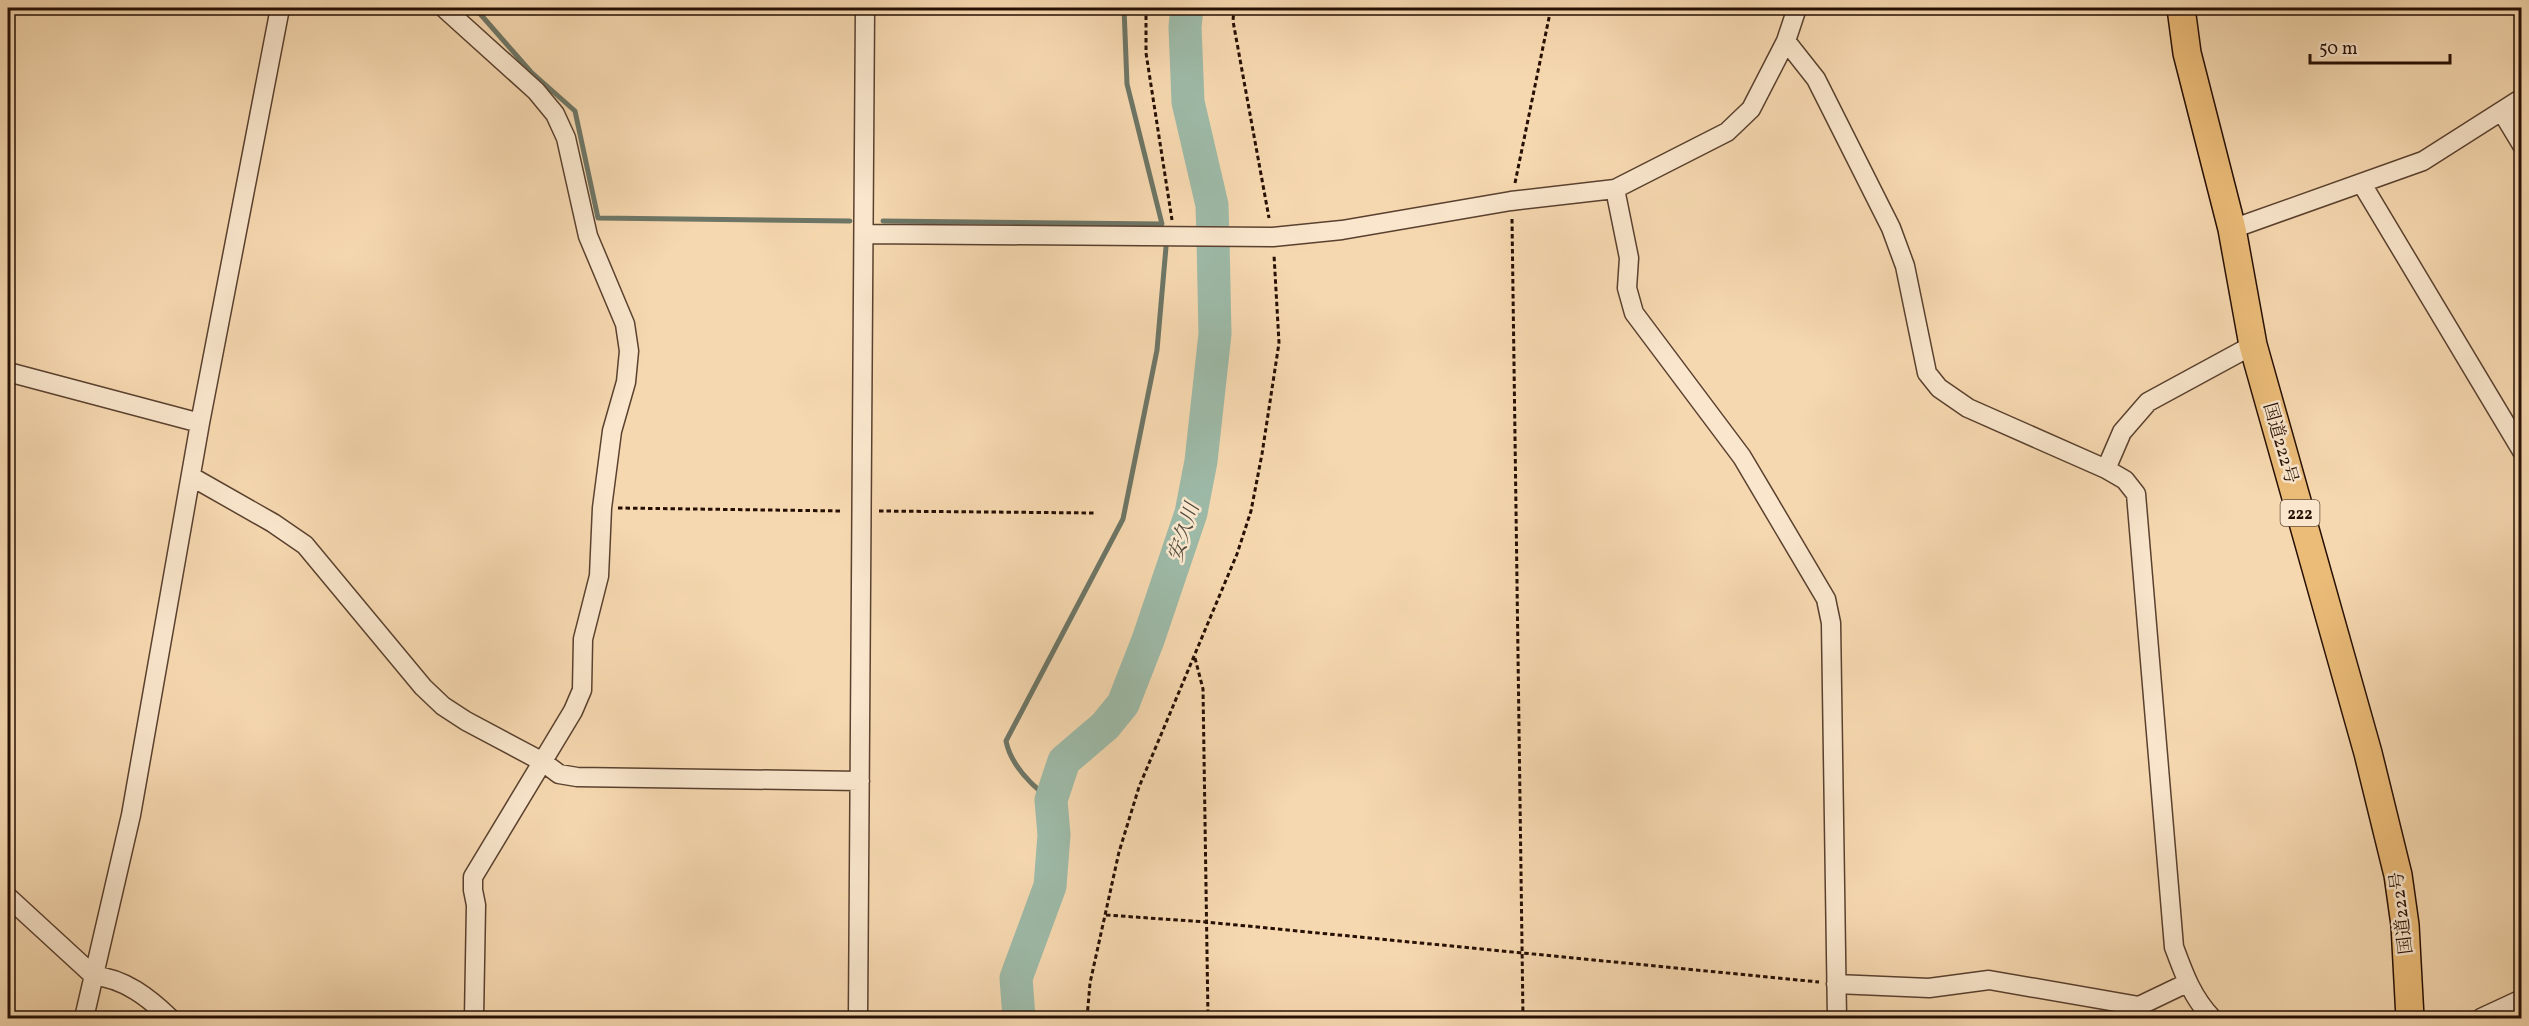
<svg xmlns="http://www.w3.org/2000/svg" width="2529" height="1026" font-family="Vollkorn,'Noto Serif JP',serif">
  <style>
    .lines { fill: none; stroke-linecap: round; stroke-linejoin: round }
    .stream { stroke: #6d7666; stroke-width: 5 }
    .river { stroke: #9dbaa8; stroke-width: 33 }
    .minor-casing { stroke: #5a412f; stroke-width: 21 }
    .highway-casing { stroke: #260f04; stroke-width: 30 }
    .path { stroke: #260f04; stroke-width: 3; stroke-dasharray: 4.5 3; stroke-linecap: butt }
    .minor { stroke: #f9e6cc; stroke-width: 18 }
    .highway { stroke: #ebbc78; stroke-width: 27 }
    .labels { text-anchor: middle; stroke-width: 5; stroke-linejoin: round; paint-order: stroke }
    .shield { fill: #f9e6cc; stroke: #655040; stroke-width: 1.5 }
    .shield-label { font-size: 16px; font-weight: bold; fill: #260f04 }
    .street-label { font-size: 18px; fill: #260f04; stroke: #f9e6cc }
    .water-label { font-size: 20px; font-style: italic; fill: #504b3d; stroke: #f9e6cc }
  </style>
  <rect width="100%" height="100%" fill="#f6d8b0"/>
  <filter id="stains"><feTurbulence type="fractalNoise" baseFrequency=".00333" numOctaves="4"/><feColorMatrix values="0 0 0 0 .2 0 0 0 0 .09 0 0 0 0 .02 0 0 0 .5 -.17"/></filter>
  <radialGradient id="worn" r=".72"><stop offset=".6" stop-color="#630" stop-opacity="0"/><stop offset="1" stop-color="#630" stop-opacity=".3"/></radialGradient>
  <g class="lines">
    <path class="stream" d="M475,8L531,72L575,111L598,218L850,221
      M883,221L1162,224L1127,84L1124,8
      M1051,800C1031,785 1011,766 1006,741L1123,519L1157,350L1166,247"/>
    <path class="river" d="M1019,1018L1016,978L1050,886L1054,835L1051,800L1064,761L1105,726L1123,704L1148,640L1191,513L1201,461L1215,334L1213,240L1212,205L1188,102L1185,27L1187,8"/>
    <defs>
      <path id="minor" d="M444,8L536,91L555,114L566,138L588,236L625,324L629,351L626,382L612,431L602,508L599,576L583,639L582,690L573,711L473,877V890L476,905L474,1018
        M1786,41L1816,79L1891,228L1905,266L1927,373L1939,388L1968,408L2106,469L2125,480L2136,494L2174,947C2184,974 2192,997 2212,1018
        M2502,112L2522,145
        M2362,184L2522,451
        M1615,189L1629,258L1627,288L1634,313L1742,457L1826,599L1831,623L1837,1018
        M2232,229L2423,161L2522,98
        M865,234L1273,237L1342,230L1511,201L1615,189L1727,132L1751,109L1786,41L1797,8
        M8,372L200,423
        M2106,469L2122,432L2148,402L2253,345
        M192,477L273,523L305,545L423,687L443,706L466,721L543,762L559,774L577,777L860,781
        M8,897L94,976C124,978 149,998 170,1018
        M1836,984L1929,988L1989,980L2139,1006L2187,983
        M84,1018L131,815L200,423L280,8
        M858,1018L865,8
        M2481,1018L2522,999"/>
      <path id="highway" d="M2181,8L2187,53L2232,229L2253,345L2368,753L2398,875L2405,925L2410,1018"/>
    </defs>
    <use href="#minor" class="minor-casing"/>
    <use href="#highway" class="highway-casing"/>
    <path class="path" d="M1146,8V53L1172,220
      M1234,8L1233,21L1269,218
      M1515,183L1551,8
      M1512,219L1523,1018
      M618,508L843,511
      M879,511L1095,513
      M1195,658L1203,689L1208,1018
      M1106,915L1206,922L1819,982
      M1087,1018L1090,983L1119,852L1139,787L1237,554L1251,511L1262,454L1279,343L1274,255"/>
    <use href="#minor" class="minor"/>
    <use href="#highway" class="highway"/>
  </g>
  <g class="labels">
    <rect class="shield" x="2280.5" y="500" width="39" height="26" rx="4.5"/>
    <g class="shield-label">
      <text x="2300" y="519">222</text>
    </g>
    <g class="street-label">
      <text transform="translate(2281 443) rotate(74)" y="6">国道222号</text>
      <text transform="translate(2401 913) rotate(-97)" y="6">国道222号</text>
    </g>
    <g class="water-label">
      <text transform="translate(1183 532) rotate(-72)" y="7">安久川</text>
    </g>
  </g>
  <rect width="2529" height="1026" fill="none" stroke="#f6d8b0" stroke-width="30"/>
  <rect x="9" y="9" width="2511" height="1008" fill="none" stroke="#260f04" stroke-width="3"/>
  <rect x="15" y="15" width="2499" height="996" fill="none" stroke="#260f04" stroke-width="1.5"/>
  <path d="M2310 54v9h140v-9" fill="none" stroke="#260f04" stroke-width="3"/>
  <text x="2319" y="54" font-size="18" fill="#260f04" stroke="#f9e6cc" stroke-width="4.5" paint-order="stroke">50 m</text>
  <rect width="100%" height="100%" filter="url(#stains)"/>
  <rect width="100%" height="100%" fill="url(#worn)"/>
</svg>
